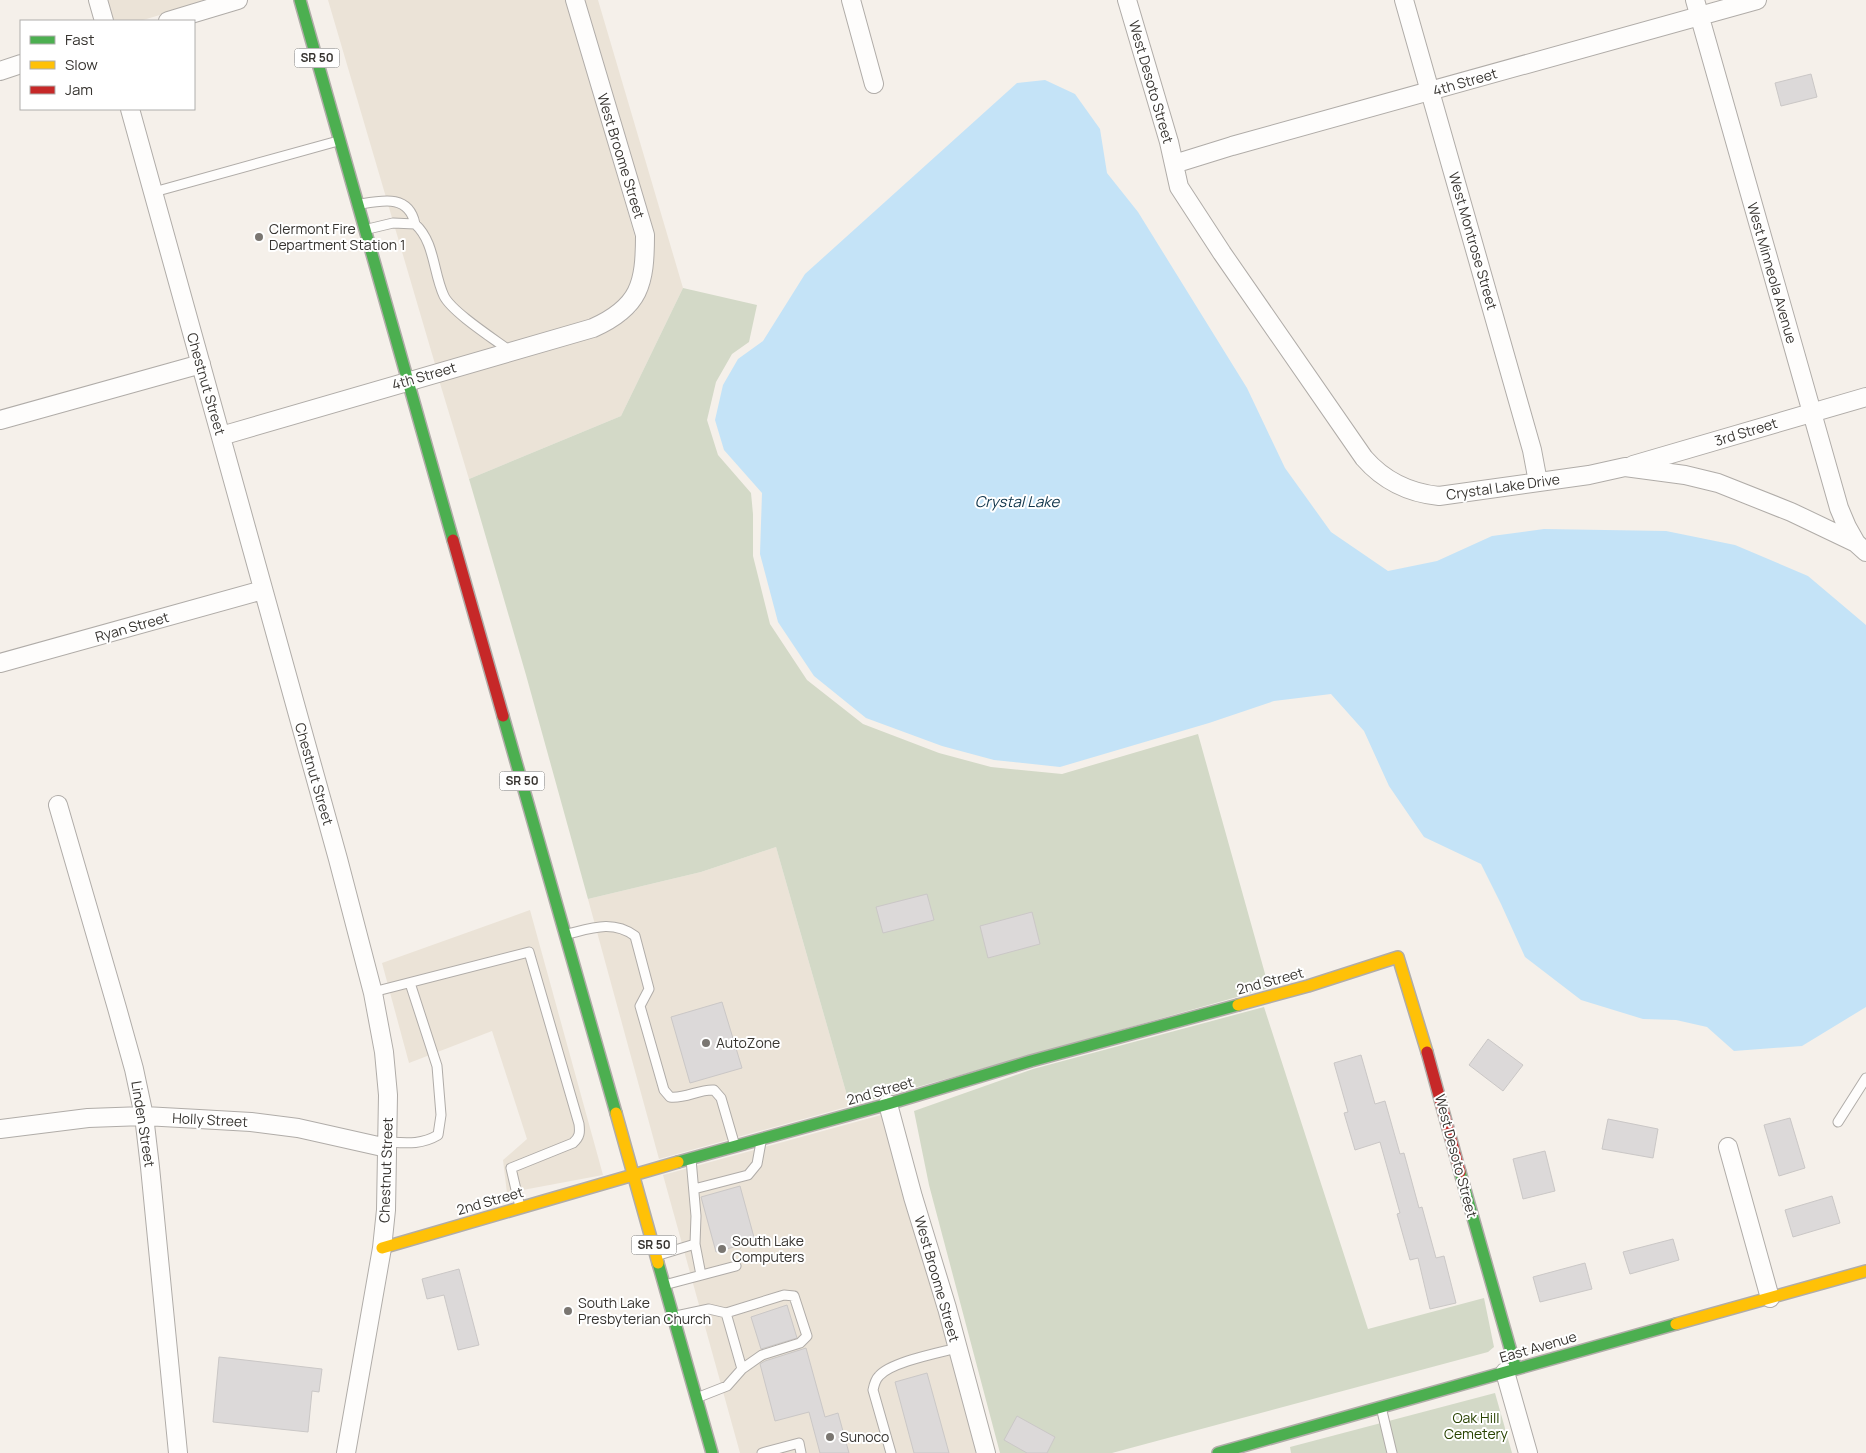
<svg xmlns="http://www.w3.org/2000/svg" width="1866" height="1453" font-family="Manrope,sans-serif">
  <style>
    .built { fill: #ebe3d7 }
    .green { fill: #d3d9c7 }
    .water { fill: #c4e3f7 }
    .building { fill: #dcd9d9; stroke: #cac7c6 }
    .lines { fill: none; stroke-linecap: round; stroke-linejoin: round }
    .lane-casing { stroke: #b0aca8; stroke-width: 11 }
    .street-casing { stroke: #b0aca8; stroke-width: 20 }
    .fast-casing { stroke: #b0aca8; stroke-width: 14 }
    .slow-casing { stroke: #b0aca8; stroke-width: 14 }
    .jam-casing { stroke: #b0aca8; stroke-width: 14 }
    .lane { stroke: #fefdfc; stroke-width: 9 }
    .street { stroke: #fefdfc; stroke-width: 18 }
    .fast { stroke: #4caf50; stroke-width: 11 }
    .slow { stroke: #ffc107; stroke-width: 11 }
    .jam { stroke: #c62828; stroke-width: 11 }
    .poi-dot { fill: #7a7671; stroke: #fff; stroke-width: 2 }
    .labels { text-anchor: middle; stroke-width: 4; stroke-linejoin: round; paint-order: stroke }
    .shield { fill: #fff; stroke: #73716e; stroke-width: 1 }
    .shield-label { font-size: 12px; font-weight: bold; fill: #373430 }
    .street-label { font-size: 14px; fill: #373430; stroke: #fff }
    .poi-label { font-size: 14px; fill: #373430; stroke: #fff; text-anchor: start }
    .park-label { font-size: 14px; fill: #284200; stroke: #fff }
    .water-label { font-size: 15px; font-style: italic; fill: #10354b; stroke: #fff }
  </style>
  <rect width="100%" height="100%" fill="#f5f0ea"/>
  <path class="built" d="M108,0H209L140,21H114Z
    M328,0H566L635,237L636,262L631,282L626,294L617,304L603,314L590,320L435,364Z
    M585,0H598L683,288L621,416L469,479L439,380L595,336L611,329L623,320L625,321L636,311V309L643,300L650,285L654,262V233Z
    M776,847L850,1106L659,1159L588,899L701,872Z
    M530,910L603,1175L507,1193L503,1160L527,1139L492,1031L409,1063L382,963Z
    M881,1115L904,1200L938,1310L976,1453H740L663,1175Z"/>
  <path class="green" d="M683,288L757,305L749,342L732,354L716,382L707,420L718,455L751,493L753,514V556L770,624L807,680L863,724L939,753L991,767L1062,774L1198,734L1269,988L850,1106L776,847L701,872L588,899L526,675L469,479L621,416Z
    M1264,1007L1368,1329L1484,1298L1494,1347L1488,1352L1112,1453H1000L929,1185L914,1111L1033,1069Z
    M1495,1393L1512,1453H1291L1290,1447Z"/>
  <path class="water" d="M1045,80L1075,94L1100,129L1107,173L1138,212L1247,388L1285,468L1331,532L1388,571L1437,561L1492,536L1544,529L1666,531L1735,545L1808,576L1866,625V1007L1802,1046L1734,1051L1707,1027L1676,1020L1643,1019L1581,1000L1525,957L1501,904L1481,864L1424,837L1389,786L1364,731L1331,694L1274,701L1209,723L1060,767L994,760L942,746L866,718L814,676L778,622L760,554L762,493L724,450L715,420L723,385L738,359L763,341L805,274L1017,83Z"/>
  <path class="building" d="M1811,74L1817,97L1781,106L1775,83Z
    M927,894L934,920L883,933L876,907Z
    M1032,912L1040,944L988,958L980,926Z
    M722,1002L742,1068L690,1083L671,1017Z
    M1488,1039L1523,1065L1503,1091L1469,1065Z
    M1361,1055L1375,1104L1385,1101L1400,1154L1404,1153L1419,1208L1422,1207L1436,1258L1444,1256L1456,1303L1430,1309L1418,1258L1410,1260L1397,1214L1400,1213L1380,1142L1355,1150L1344,1113L1348,1112L1334,1063Z
    M1790,1118L1805,1168L1779,1176L1764,1125Z
    M1608,1119L1658,1129L1653,1158L1602,1149Z
    M1545,1151L1555,1191L1523,1199L1513,1159Z
    M740,1186L755,1241L716,1252L701,1197Z
    M1832,1196L1840,1223L1793,1237L1785,1210Z
    M1673,1239L1679,1260L1630,1274L1623,1252Z
    M1585,1263L1592,1289L1540,1302L1533,1277Z
    M459,1269L479,1345L458,1350L444,1295L427,1299L422,1279Z
    M787,1305L797,1338L761,1349L751,1317Z
    M806,1348L825,1417L838,1413L849,1453H820L809,1412L775,1421L760,1364L765,1361Z
    M219,1357L322,1369L319,1392L312,1391L308,1432L213,1422Z
    M927,1373L949,1453H914L895,1382Z
    M1017,1416L1055,1437L1047,1453H1027L1004,1440Z"/>
  <g class="lines">
    <defs>
      <path id="lane" d="M154,192L338,141
        M361,204C384,200 409,195 415,224L393,223L368,229
        M415,224C435,242 433,273 444,296C452,312 494,339 510,351
        M568,934C592,928 613,920 635,936L649,989L640,1006L664,1090L670,1097C685,1099 699,1089 714,1090L721,1098L735,1146
        M373,992L529,952L579,1124C580,1132 580,1137 573,1143L511,1168L520,1207
        M1838,1122L1866,1078
        M387,1142C406,1143 421,1145 438,1135L441,1115L437,1066L410,983
        M691,1159L696,1216L695,1244L701,1275
        M694,1189L748,1175L757,1164L761,1142
        M659,1255L695,1244
        M668,1284L736,1266
        M726,1313L742,1369
        M676,1316L709,1309L726,1313L784,1295L794,1296L807,1336L800,1343L762,1355L742,1369L727,1386L699,1397
        M1381,1407L1392,1453
        M762,1453L799,1443L801,1453
        M891,1453L873,1390C874,1385 875,1380 879,1376C891,1362 938,1353 957,1348"/>
      <path id="street" d="M98,0L104,21
        M851,0L874,84
        M1127,0L1169,142L1179,187L1222,253L1364,458C1384,481 1409,493 1439,496L1589,475L1625,467L1685,475L1718,483L1791,512L1856,543L1866,552
        M1404,0L1532,450L1538,482
        M1695,0L1839,508L1847,527L1856,543
        M168,21L238,0
        M0,71L21,64
        M130,109L338,859L373,993L384,1052L388,1095L386,1210L382,1248L346,1453
        M1174,164L1232,146L1757,0
        M0,420L201,364
        M221,436L593,328C640,307 645,284 645,235L575,0
        M1633,465L1866,397
        M0,663L263,590
        M58,805L117,1008L134,1069L144,1116L150,1167L178,1453
        M888,1104L913,1197L947,1308L986,1453
        M0,1129L88,1118L144,1116L199,1119L251,1122L298,1128L387,1148
        M1728,1147L1770,1298
        M1505,1372L1528,1453"/>
      <path id="fast" d="M300,0L453,540
        M503,716L616,1113
        M678,1162L888,1104L1031,1061L1238,1005
        M1460,1172L1516,1369
        M658,1263L712,1453
        M1218,1453L1676,1324"/>
      <path id="slow" d="M1238,1005L1308,986L1398,957L1427,1052
        M616,1113L658,1263
        M382,1248L678,1162
        M1676,1324L1866,1271"/>
      <path id="jam" d="M453,540L503,716
        M1427,1052L1460,1172"/>
    </defs>
    <use href="#lane" class="lane-casing"/>
    <use href="#street" class="street-casing"/>
    <use href="#fast" class="fast-casing"/>
    <use href="#slow" class="slow-casing"/>
    <use href="#jam" class="jam-casing"/>
    <use href="#lane" class="lane"/>
    <use href="#street" class="street"/>
    <use href="#fast" class="fast"/>
    <use href="#slow" class="slow"/>
    <use href="#jam" class="jam"/>
  </g>
  <g class="poi-dot">
    <circle cx="259" cy="237" r="5"/>
    <circle cx="706" cy="1043" r="5"/>
    <circle cx="722" cy="1249" r="5"/>
    <circle cx="568" cy="1311" r="5"/>
    <circle cx="830" cy="1437" r="5"/>
  </g>
  <g class="labels">
    <g class="shield">
      <rect x="294.5" y="48.5" width="45" height="19" rx="4"/>
      <rect x="499.5" y="771.5" width="45" height="19" rx="4"/>
      <rect x="631.5" y="1235.5" width="45" height="19" rx="4"/>
    </g>
    <g class="shield-label">
      <text x="317" y="62">SR 50</text>
      <text x="522" y="785">SR 50</text>
      <text x="654" y="1249">SR 50</text>
    </g>
    <g class="street-label">
      <text transform="translate(1151 82) rotate(74)" y="5">West Desoto Street</text>
      <text transform="translate(1465 82) rotate(-16)" y="5">4th Street</text>
      <text transform="translate(621 156) rotate(73)" y="5">West Broome Street</text>
      <text transform="translate(1473 241) rotate(74)" y="5">West Montrose Street</text>
      <text transform="translate(1772 273) rotate(74)" y="5">West Minneola Avenue</text>
      <text transform="translate(424 376) rotate(-16)" y="5">4th Street</text>
      <text transform="translate(206 384) rotate(74)" y="5">Chestnut Street</text>
      <text transform="translate(1746 432) rotate(-17)" y="5">3rd Street</text>
      <text transform="translate(1503 487) rotate(-8)" y="5">Crystal Lake Drive</text>
      <text transform="translate(132 627) rotate(-16)" y="5">Ryan Street</text>
      <text transform="translate(314 774) rotate(74)" y="5">Chestnut Street</text>
      <text transform="translate(1270 981) rotate(-15)" y="5">2nd Street</text>
      <text transform="translate(880 1091) rotate(-16)" y="5">2nd Street</text>
      <text transform="translate(210 1120) rotate(3)" y="5">Holly Street</text>
      <text transform="translate(143 1124) rotate(81)" y="5">Linden Street</text>
      <text transform="translate(1456 1156) rotate(75)" y="5">West Desoto Street</text>
      <text transform="translate(386 1170) rotate(-88)" y="5">Chestnut Street</text>
      <text transform="translate(490 1201) rotate(-16)" y="5">2nd Street</text>
      <text transform="translate(937 1279) rotate(74)" y="5">West Broome Street</text>
      <text transform="translate(1538 1347) rotate(-16)" y="5">East Avenue</text>
    </g>
    <g class="poi-label">
      <text x="269" y="234">Clermont Fire<tspan x="269" dy="16">Department Station 1</tspan></text>
      <text x="716" y="1048">AutoZone</text>
      <text x="732" y="1246">South Lake<tspan x="732" dy="16">Computers</tspan></text>
      <text x="578" y="1308">South Lake<tspan x="578" dy="16">Presbyterian Church</tspan></text>
      <text x="840" y="1442">Sunoco</text>
    </g>
    <g class="park-label">
      <text x="1476" y="1423">Oak Hill<tspan x="1476" dy="16">Cemetery</tspan></text>
    </g>
    <g class="water-label">
      <text x="1017" y="507">Crystal Lake</text>
    </g>
  </g>
  <rect x="20" y="20" width="175" height="90" fill="#ffffff" stroke="#afaeac"/>
  <rect x="30" y="36" width="25" height="8" fill="#4caf50" stroke="#afaeac"/>
  <text x="65" y="45" font-size="15" fill="#373430">Fast</text>
  <rect x="30" y="61" width="25" height="8" fill="#ffc107" stroke="#afaeac"/>
  <text x="65" y="70" font-size="15" fill="#373430">Slow</text>
  <rect x="30" y="86" width="25" height="8" fill="#c62828" stroke="#afaeac"/>
  <text x="65" y="95" font-size="15" fill="#373430">Jam</text>
</svg>
